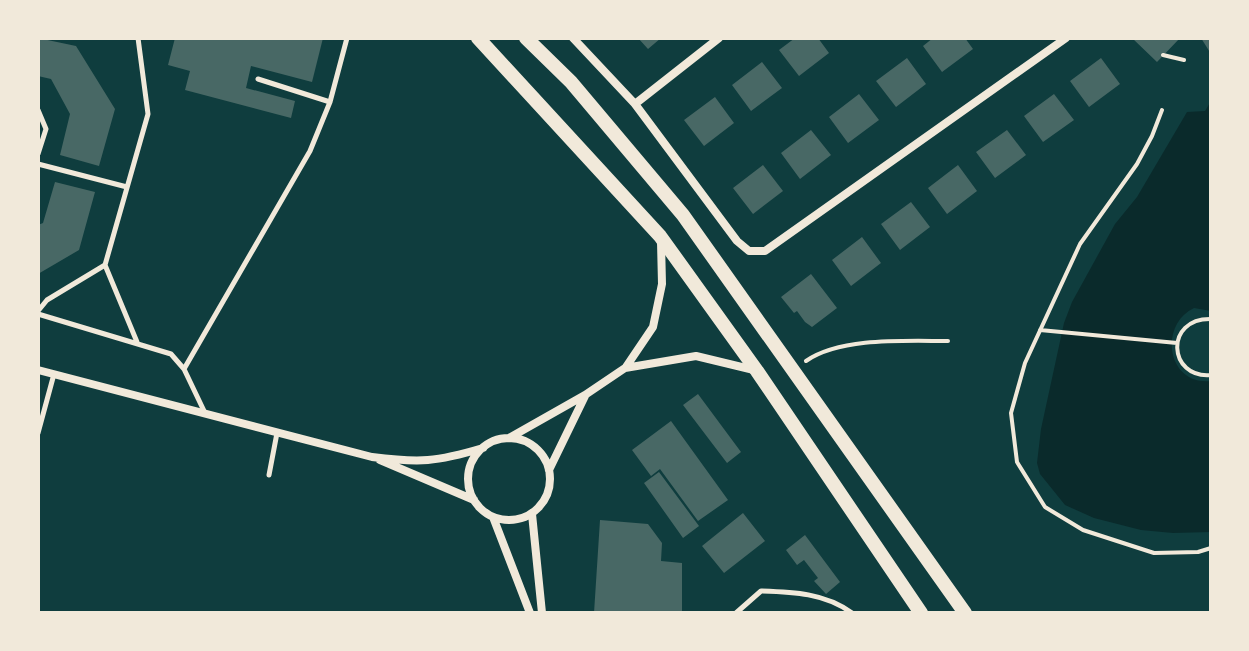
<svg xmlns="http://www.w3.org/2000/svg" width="1249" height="651" font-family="Quicksand,sans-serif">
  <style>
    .water { fill: #0a2a2b }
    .building { fill: #486865 }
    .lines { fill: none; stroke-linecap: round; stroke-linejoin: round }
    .path { stroke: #f1e9da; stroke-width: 4 }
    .service { stroke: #f1e9da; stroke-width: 5 }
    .minor { stroke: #f1e9da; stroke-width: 8 }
    .secondary { stroke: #f1e9da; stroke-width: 14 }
  </style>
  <rect width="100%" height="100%" fill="#0f3d3e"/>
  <path class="water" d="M1211,101V311L1194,308C1158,325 1167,386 1211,381V532L1173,533L1141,530L1094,518L1065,505L1040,474L1037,463L1041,429L1064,323L1072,302L1115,224L1137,197L1187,112L1205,111Z"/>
  <path class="building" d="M38,38L76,46L115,109L99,166L60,155L70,114L51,79L38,76Z
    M175,38H323L312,82L251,66L246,88L295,101L291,118L185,90L190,71L168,65Z
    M638,38H661L648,49Z
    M795,38H818L829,53L799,76L779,50Z
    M933,38H965L973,49L942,72L923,46Z
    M1132,38H1180L1157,62Z
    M1201,38H1211V54Z
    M907,58L926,84L896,107L876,81Z
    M1101,58L1120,84L1089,107L1070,81Z
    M762,62L782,88L751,111L732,85Z
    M859,94L879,120L848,143L829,117Z
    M1054,94L1074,120L1043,142L1024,116Z
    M715,97L734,123L704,146L684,120Z
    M811,130L831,155L800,179L781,153Z
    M1007,130L1026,155L995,178L976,152Z
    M763,165L783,191L753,214L733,188Z
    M958,165L977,191L947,214L928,188Z
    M55,182L95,192L79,250L38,274V225L43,223Z
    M911,202L930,227L900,250L881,224Z
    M862,237L881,263L851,286L832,260Z
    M811,274L837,308L812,327L805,322L797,311L794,313L781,297Z
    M698,394L741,452L727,463L683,405Z
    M671,421L728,500L698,521L660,469L651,476L632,450Z
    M659,472L699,526L683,538L644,483Z
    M743,513L765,541L724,573L702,546Z
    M600,520L648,524L662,543L661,561L682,563V613H594Z
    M805,535L840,582L826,594L814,581L818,578L804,560L797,565L786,550Z"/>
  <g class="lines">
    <path class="path" d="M1163,55L1184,60
      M1162,110L1152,136L1137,164L1080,244L1025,363L1011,413L1017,462L1045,507L1083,530L1154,553L1198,552L1211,548
      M1211,319C1164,318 1168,379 1211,375
      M1040,330L1177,343
      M806,361C841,337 906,341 948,341"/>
    <path class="service" d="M258,79L330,102
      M38,110L46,129L38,154
      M38,164L127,187
      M38,311L47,300L105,265
      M38,314L171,354L184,369L205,413
      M137,342L105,265L148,114L138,38
      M184,369L310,151L330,102L347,38
      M38,433L54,374
      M269,475L277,433
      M736,613L761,591C793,592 825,593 852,613"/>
    <path class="minor" d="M573,38L635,104L737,241L749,251H765L1066,38
      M635,104L719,38
      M626,367L653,327L662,284L661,242
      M38,370L372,457C420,463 436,462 483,448
      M509,438L585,395L625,368L696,356L754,370
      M468 479a41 41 0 1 1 82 0a41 41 0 1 1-82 0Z
      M380,460L474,500
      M549,470L585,396
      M532,514L542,613
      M493,517L530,613"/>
    <path class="secondary" d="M478,38L660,236L757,371L921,613
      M526,38L571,82L683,215L965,613"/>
  </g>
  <rect width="1249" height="651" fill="none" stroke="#f1e9da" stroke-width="80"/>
</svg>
